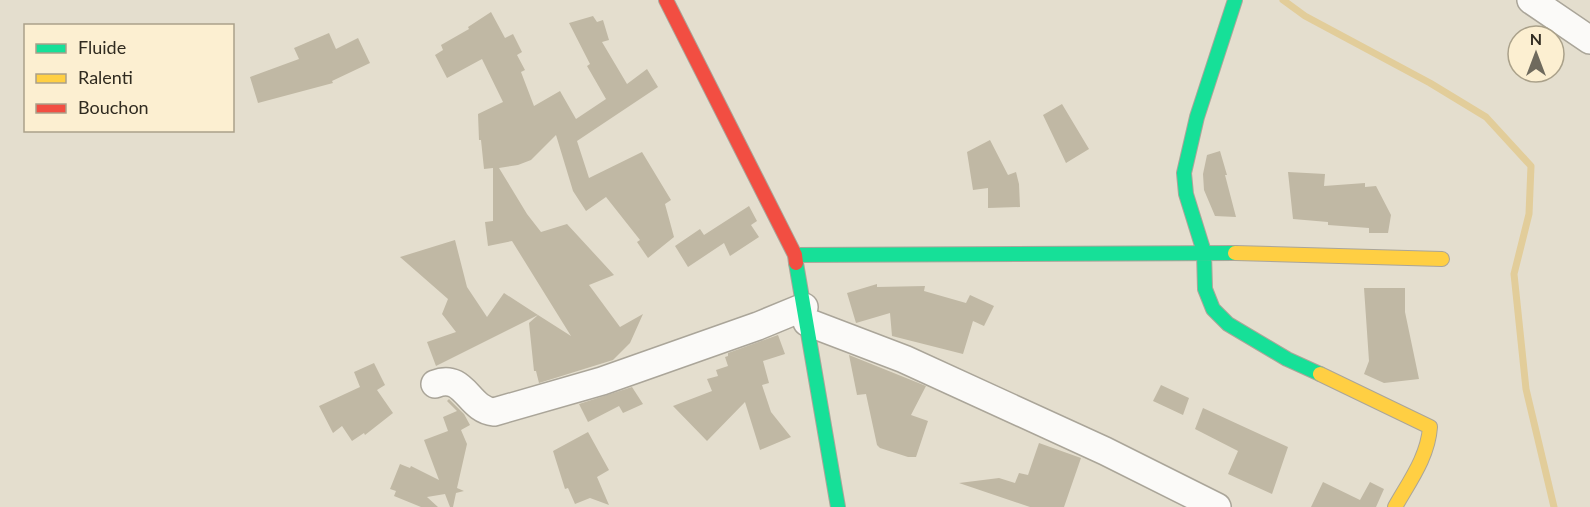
<svg xmlns="http://www.w3.org/2000/svg" width="1590" height="507" font-family="Lato,sans-serif">
  <style>
    .lines { fill: none; stroke-linecap: round; stroke-linejoin: round }
    .stream { stroke: #e2cd9a; stroke-width: 7 }
    .building { fill: #c0b8a4 }
    .street-casing { stroke: #aaa599; stroke-width: 30 }
    .fast-casing { stroke: #aaa599; stroke-width: 16 }
    .slow-casing { stroke: #aaa599; stroke-width: 16 }
    .jam-casing { stroke: #aaa599; stroke-width: 16 }
    .street { stroke: #fbfaf8; stroke-width: 27 }
    .fast { stroke: #16e098; stroke-width: 14 }
    .slow { stroke: #ffcf43; stroke-width: 14 }
    .jam { stroke: #f24e42; stroke-width: 14 }
  </style>
  <rect width="100%" height="100%" fill="#e4dece"/>
  <g class="lines">
    <path class="stream" d="M1283,0L1305,16L1430,83L1486,117L1531,166L1529,214L1514,274L1526,389L1554,507"/>
  </g>
  <path class="building" d="M491,12L505,38L513,34L522,52L517,55L525,70L521,72L534,106L560,91L576,119L606,99L587,66L590,64L569,23L593,16L597,22L603,20L609,40L602,42L627,84L647,69L658,87L577,141L589,178L642,152L671,200L665,204L674,237L648,258L637,242L640,240L606,197L586,211L573,191L556,135L531,160L518,165L499,168L527,214L541,232L567,224L614,275L589,285L620,327L643,314L630,343L613,360L539,383L536,371H534L529,323L538,315L571,336L512,241L488,246L485,222L493,221V168L484,169L481,140H479L478,114L503,102L482,59L447,78L435,55L443,50L441,45L469,29L468,27Z
    M329,33L336,49L358,38L370,63L332,81L333,83L258,103L250,77L299,59L294,48Z
    M1062,104L1089,149L1066,163L1043,115Z
    M990,140L1008,175L1016,172L1019,184L1020,207L988,208V188L973,190L967,152Z
    M1220,151L1227,175H1225L1236,217L1215,216L1204,190L1203,174L1207,155Z
    M1288,172L1325,174L1324,186L1365,183V187L1376,186L1391,215L1388,233H1369V228L1328,225V222L1293,219Z
    M749,206L757,221L751,225L759,237L730,256L724,243L688,267L675,246L700,229L704,235Z
    M455,240L467,287L487,317L504,293L538,315L436,366L427,342L456,332L442,314L448,299L400,257Z
    M877,284V287L925,286L924,291L966,303L970,295L994,306L984,326L973,321L963,354L892,336L890,313L856,323L847,293Z
    M1364,288H1405V312L1419,379L1384,383L1364,374L1369,361Z
    M778,335L785,354L763,361L769,383L762,385L771,412L791,437L760,450L745,402L707,441L673,406L712,391L707,379L718,376L716,370L728,366L725,357L728,356V353Z
    M849,355L926,386L911,415L928,421L916,457H908L880,448L877,445L866,394L857,395Z
    M374,363L385,385L377,390L393,413L365,435L364,433L352,441L342,426L333,433L319,406L360,387L354,372Z
    M1161,385L1189,398L1183,415L1153,401Z
    M632,387L643,404L623,413L619,406L588,422L579,404Z
    M449,399L464,414L470,425L461,430L467,444L457,488L464,491L456,493L453,507H450L445,494L427,497L438,507H421L394,496L396,491L390,489L400,464L410,468L411,466L439,480L424,440L448,431L443,417L457,411L447,401Z
    M1203,408L1288,447L1272,494L1228,474L1238,451L1195,429Z
    M588,432L609,470L597,477L609,505L590,498L575,504L568,488L565,489L553,451Z
    M1039,443L1081,458L1064,507H1030L959,483L999,478L1015,483L1019,473L1028,475Z
    M1323,482L1360,500L1370,482L1384,489L1376,507H1311Z"/>
  <g class="lines">
    <defs>
      <path id="street" d="M1531,0L1590,40
        M807,322L904,359L1105,451L1217,507
        M435,384C465,372 468,410 494,412L602,381L758,326L804,307"/>
      <path id="fast" d="M1235,0L1197,117L1184,173L1186,194L1204,252L1205,289L1213,309L1228,324L1287,359L1320,374
        M795,255L1235,253
        M796,263L838,507"/>
      <path id="slow" d="M1235,253L1442,259
        M1320,374L1430,427C1428,457 1409,482 1395,507"/>
      <path id="jam" d="M666,0L795,255L796,263"/>
    </defs>
    <use href="#street" class="street-casing"/>
    <use href="#fast" class="fast-casing"/>
    <use href="#slow" class="slow-casing"/>
    <use href="#jam" class="jam-casing"/>
    <use href="#street" class="street"/>
    <use href="#fast" class="fast"/>
    <use href="#slow" class="slow"/>
    <use href="#jam" class="jam"/>
  </g>
  <rect x="24" y="24" width="210" height="108" fill="#fcefd1" stroke="#aaa18a" stroke-width="1.5"/>
  <rect x="36" y="44" width="30" height="9" fill="#16e098" stroke="#aaa18a" stroke-width="1.5"/>
  <text x="78" y="54" font-size="18" fill="#302b20">Fluide</text>
  <rect x="36" y="74" width="30" height="9" fill="#ffcf43" stroke="#aaa18a" stroke-width="1.5"/>
  <text x="78" y="84" font-size="18" fill="#302b20">Ralenti</text>
  <rect x="36" y="104" width="30" height="9" fill="#f24e42" stroke="#aaa18a" stroke-width="1.5"/>
  <text x="78" y="114" font-size="18" fill="#302b20">Bouchon</text>
  <g transform="translate(1536 54)"><circle r="28" fill="#fcefd1" stroke="#aaa18a" stroke-width="1.5"/>
  <path d="M0-4.5L10 22L0 15L-10 22Z" fill="#6f6a5d"/>
  <text y="-9" font-size="16" font-weight="bold" text-anchor="middle" fill="#302b20">N</text>
  </g>
</svg>
